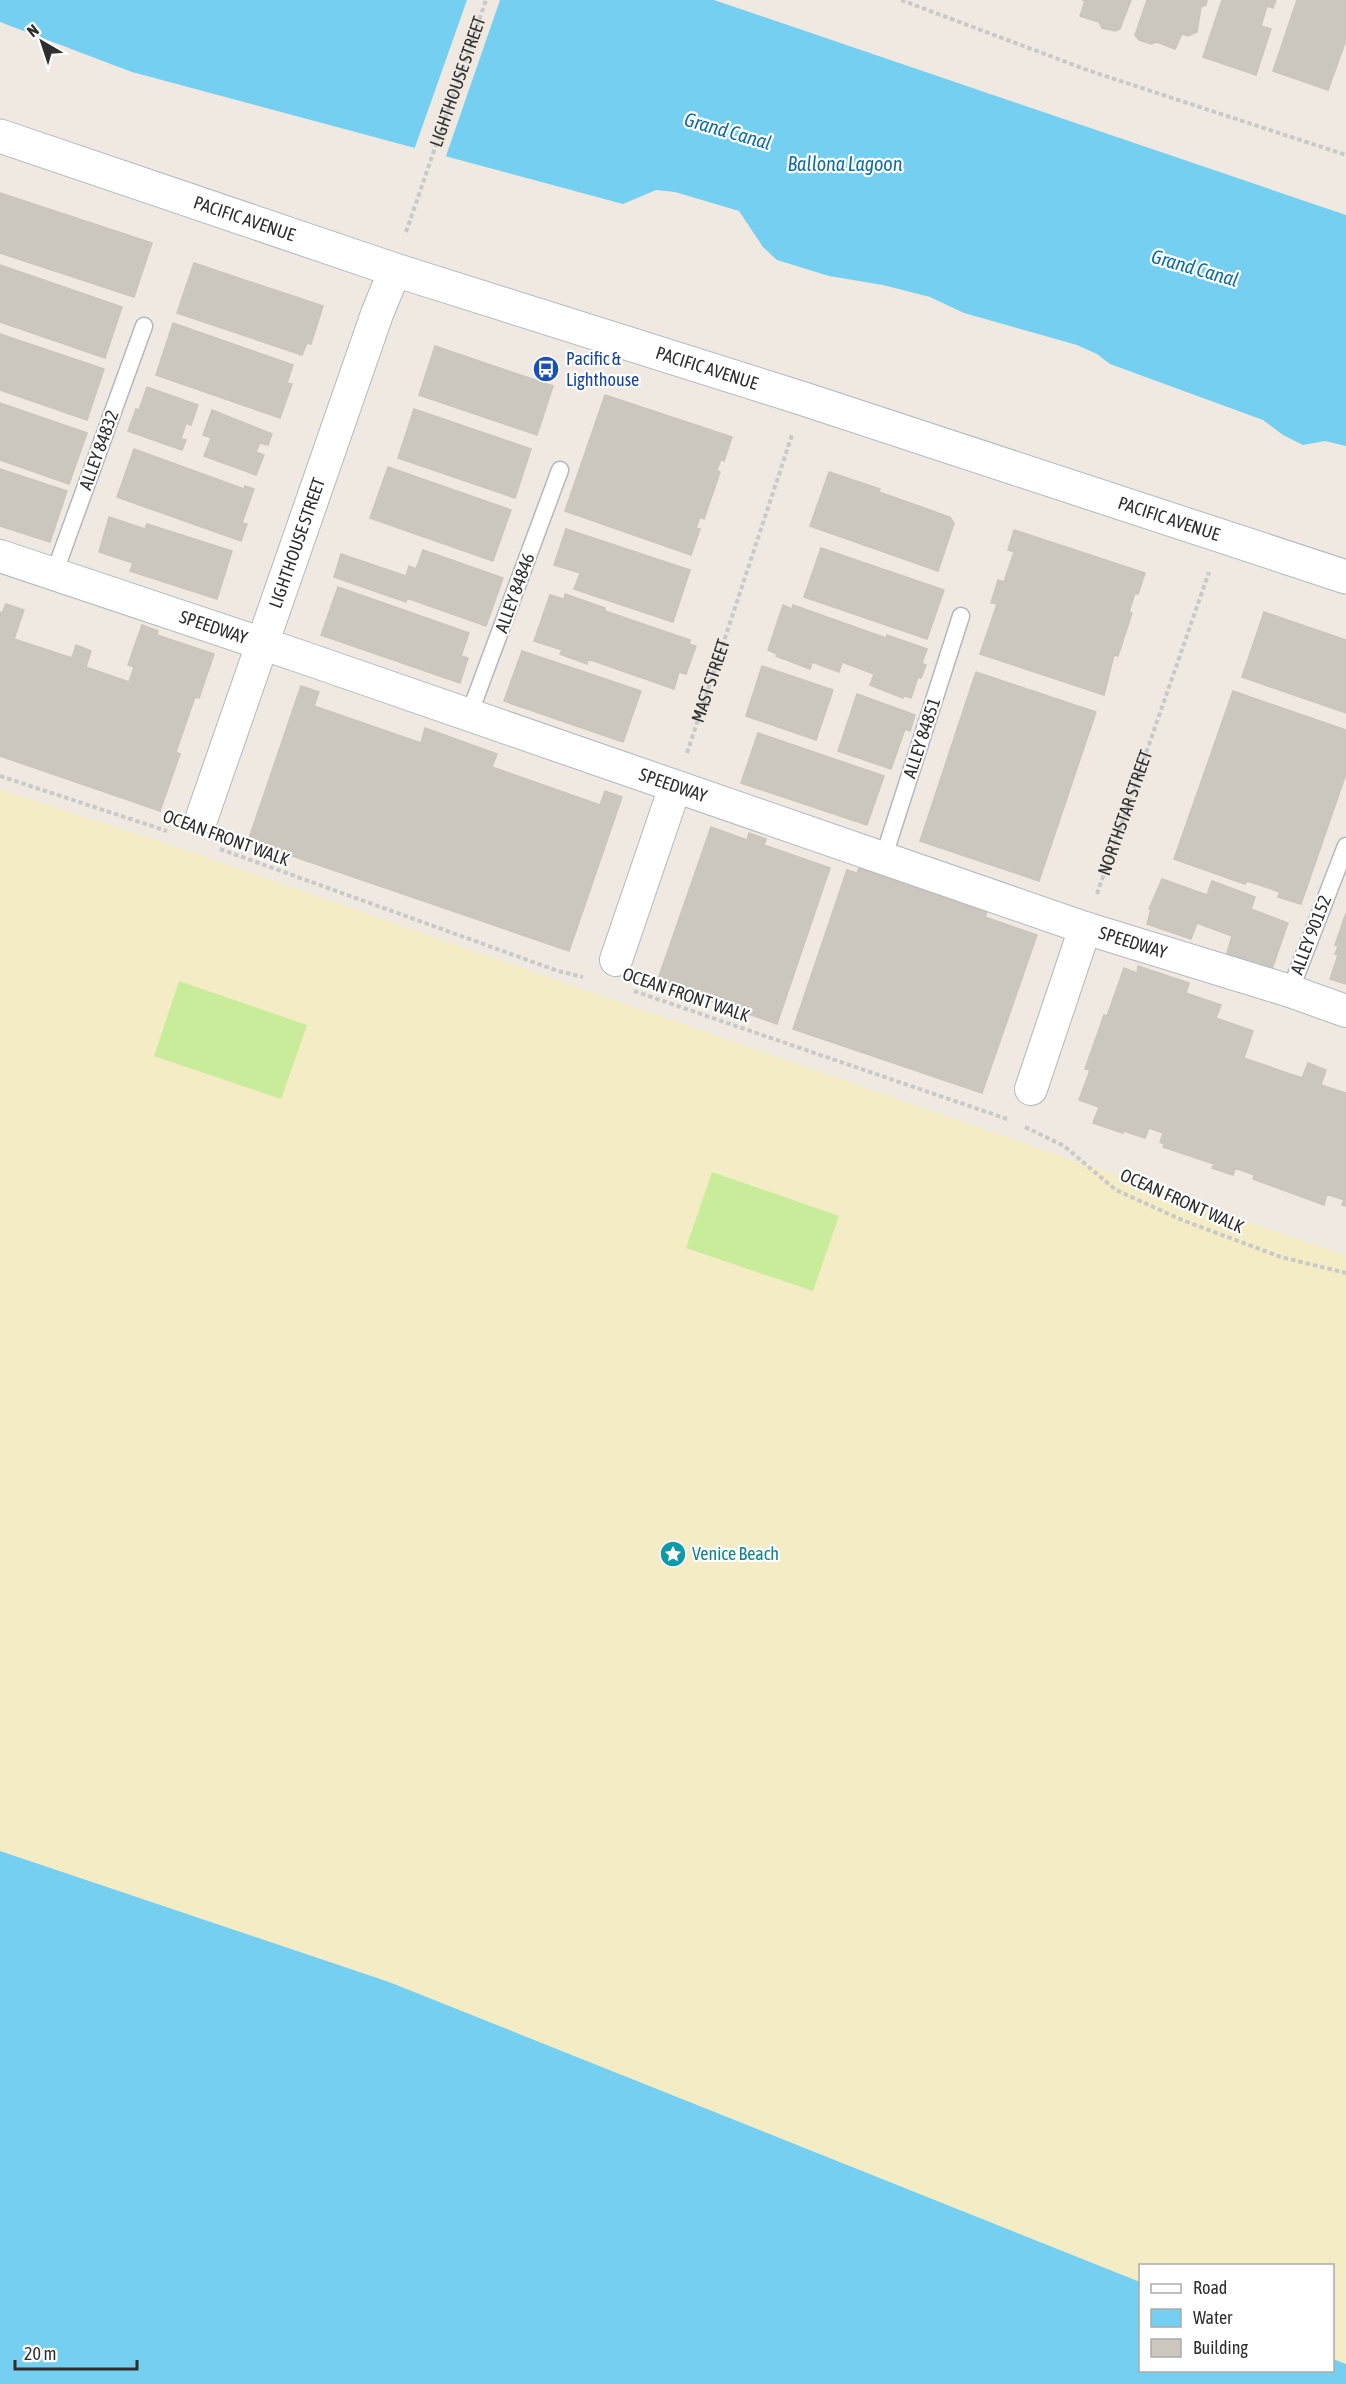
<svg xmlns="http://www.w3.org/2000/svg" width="1346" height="2384" font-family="'Asap Condensed',sans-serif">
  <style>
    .sand { fill: #f3ecc5 }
    .pitch { fill: #c9ec9a }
    .water { fill: #75cff0 }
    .pier { fill: #efe9e1 }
    .building { fill: #cbc7bf; stroke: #cbc5ba; stroke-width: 1.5 }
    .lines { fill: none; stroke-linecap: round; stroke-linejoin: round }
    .lane-casing { stroke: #b4b7c1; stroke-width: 19 }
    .street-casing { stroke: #b4b7c1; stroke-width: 34 }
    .secondary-casing { stroke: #b4b7c1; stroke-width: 35 }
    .path { stroke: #c9c9c9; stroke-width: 4; stroke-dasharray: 4.5 3; stroke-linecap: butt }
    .lane { stroke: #fff; stroke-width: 16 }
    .street { stroke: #fff; stroke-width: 32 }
    .secondary { stroke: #fff; stroke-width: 33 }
    .labels { text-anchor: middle; stroke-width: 4.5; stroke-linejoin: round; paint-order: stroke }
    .street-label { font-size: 18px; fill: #2e2e2e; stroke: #fff }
    .transit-label { font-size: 18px; fill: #164399; stroke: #fff; text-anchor: start }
    .culture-label { font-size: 18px; fill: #0d838f; stroke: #fff; text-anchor: start }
    .water-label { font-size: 20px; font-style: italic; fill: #0d6fa3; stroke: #fff }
  </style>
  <rect width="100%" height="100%" fill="#efe9e1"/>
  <path class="sand" d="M0,789L182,849L1346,1256V2364L1333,2359L1332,2266H1140V2282L389,1982L0,1851Z"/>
  <path class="pitch" d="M179,981L307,1025L281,1099L154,1056Z
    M712,1172L839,1216L813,1291L686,1248Z"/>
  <path class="water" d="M0,0H714L1346,215V446L1325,441L1303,445L1283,435L1263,420L1110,364L1097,354L1077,345L964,313L930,297L883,285L829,276L777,260L763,247L739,211L675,192L656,190L623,204L132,72L0,22Z
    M0,1851L389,1982L1140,2282V2370H1332L1333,2359L1346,2364V2384H0Z"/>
  <path class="pier" d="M467,0H500L445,159L414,150Z"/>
  <path class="building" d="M1082,0H1131L1120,29L1115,31L1102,28L1099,22L1080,16L1085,1Z
    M1147,0H1207L1206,5L1201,7L1197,32L1188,36L1182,34L1175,49L1157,42L1151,44L1139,40L1135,35Z
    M1222,0H1276L1273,8L1267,6L1261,26L1271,29L1256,75L1203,57Z
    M1297,0H1346V40L1328,90L1273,71Z
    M0,193L152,243L134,297L0,253Z
    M194,263L323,306L311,344L307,343L302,355L177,313Z
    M0,265L122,307L105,358L0,322Z
    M173,323L293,365L287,383L292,384L280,418L156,375Z
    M0,334L104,369L87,420L0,390Z
    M435,346L553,386L537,435L419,395Z
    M147,387L198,405L191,425L186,423L181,439L186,440L182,450L128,431L136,409L139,410Z
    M605,395L732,437L724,461L721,459L717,470L720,472L704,519L700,517L696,528L700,529L691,555L565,511Z
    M0,403L87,433L69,484L0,460Z
    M414,409L531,449L515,498L398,458Z
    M212,410L272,434L268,445L260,443L256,452L264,455L256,475L204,456L211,438L203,435Z
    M134,449L244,489L245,486L254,489L242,523L247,524L241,541L117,497Z
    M388,467L511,510L493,561L370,518Z
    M0,469L67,491L50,542L0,526Z
    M829,472L880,489L879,492L950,517L954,523L938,571L810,526Z
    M109,517L145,529L147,524L232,551L217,599L130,571L133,563L99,552Z
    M566,529L690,570L673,622L574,589L580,573L554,565Z
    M1014,530L1145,573L1138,594L1135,593L1129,612L1132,613L1118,656L1114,655L1104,695L980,654L997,604L991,603L998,580L1004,582L1014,552L1008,550Z
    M821,548L944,590L927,639L804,597Z
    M423,550L503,578L486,626L407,598L406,602L334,577L341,554L406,576L409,566L416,569Z
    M338,587L469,633L461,656L468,658L460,683L321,635Z
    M565,594L605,608V611L690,640L689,644L696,646L686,674L679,672L674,689L588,659L587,664L560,654L562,650L534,641L550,595L564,599Z
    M6,604L24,610L14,639L72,658L76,645L91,651L86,667L129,682L134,667L128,665L142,625L158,631L157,635L214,654L199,698L195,697L176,752L180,754L160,811L0,756V612L2,613Z
    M783,605L792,609L793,605L886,638L887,635L927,649L922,663L926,665L921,678L918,677L911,698L904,695L903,698L870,685L874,674L842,662L839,672L812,662L810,669L776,656L777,654L768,650Z
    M1264,612L1346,640V713L1242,677Z
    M522,651L641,691L623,742L504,701Z
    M762,666L833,690L816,740L746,716Z
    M976,672L1096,712L1039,881L920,841Z
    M301,686L319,692L314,706L421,743L425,728L497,754L492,767L600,805L605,791L622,797L569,951L248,841Z
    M1233,691L1346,730V774L1301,904L1278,897L1280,892L1247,881L1245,884L1174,859Z
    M857,694L915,715L910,731L905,729L891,769L838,751Z
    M758,733L884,776L867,825L741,783Z
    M711,827L747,840L749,833L766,839L764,845L830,868L777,1024L657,982Z
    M859,868L987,912L985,917L1037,935L982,1093L793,1029L847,870L857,873Z
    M1162,879L1207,895L1212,881L1255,897L1251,909L1288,923L1272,969L1227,953L1232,936L1197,923L1191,939L1147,924L1151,909H1149Z
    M1346,913V984L1330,979L1338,955L1335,954L1338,946L1335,945Z
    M1138,966L1189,983L1186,993L1221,1005L1216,1018L1253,1031L1244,1058L1302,1078L1308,1063L1326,1070L1321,1085L1346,1093V1206L1342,1205L1344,1200L1327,1194L1324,1205L1253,1179L1254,1175L1235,1168L1233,1175L1212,1168L1214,1164L1163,1147L1164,1144L1160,1142L1163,1133L1149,1128L1145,1138L1124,1131L1123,1133L1093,1123L1099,1107L1079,1100L1090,1070L1085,1069L1104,1015L1107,1016L1124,968L1137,973Z"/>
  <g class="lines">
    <defs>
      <path id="lane" d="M54,574L144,326
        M469,715L560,470
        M883,859L961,616
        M1290,991L1346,846"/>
      <g id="street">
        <path id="s4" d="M0,556L299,656L1085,928L1290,991L1346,1011"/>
        <path id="s5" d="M202,817L377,314L395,270"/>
        <path d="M616,960L675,787"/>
        <path d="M1031,1089L1085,928"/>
      </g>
      <g id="secondary">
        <path id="s6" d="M0,136L395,270L804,399L1346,577"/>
      </g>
    </defs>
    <use href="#lane" class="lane-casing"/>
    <use href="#street" class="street-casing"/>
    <use href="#secondary" class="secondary-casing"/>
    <g class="path">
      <path d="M901,0L1090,71L1346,155"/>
      <path id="s1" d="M406,232L486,0"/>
      <path id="s2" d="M687,753L792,435"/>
      <path d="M0,776L167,831"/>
      <path d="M220,849L558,971L583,977"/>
      <path id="s3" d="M1097,894L1209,572"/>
      <path d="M634,991L1007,1119"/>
      <path d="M1025,1127L1064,1146L1116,1190L1182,1220L1281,1257L1346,1273"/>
    </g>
    <use href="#lane" class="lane"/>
    <use href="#street" class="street"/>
    <use href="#secondary" class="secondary"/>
  </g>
  <defs>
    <symbol id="bus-disc" viewBox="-11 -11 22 22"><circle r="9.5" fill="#1a4fb4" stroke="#fff"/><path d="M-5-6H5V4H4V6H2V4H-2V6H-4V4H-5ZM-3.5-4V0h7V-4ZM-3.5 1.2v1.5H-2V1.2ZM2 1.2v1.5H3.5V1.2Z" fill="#fff"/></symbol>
    <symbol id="sight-disc" viewBox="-11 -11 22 22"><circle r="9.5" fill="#0f9aa8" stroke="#fff"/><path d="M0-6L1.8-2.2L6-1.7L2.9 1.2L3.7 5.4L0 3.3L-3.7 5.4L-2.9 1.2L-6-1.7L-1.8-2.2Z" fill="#fff"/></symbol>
  </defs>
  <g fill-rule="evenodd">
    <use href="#bus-disc" x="531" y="354" width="30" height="30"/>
    <use href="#sight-disc" x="658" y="1539" width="30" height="30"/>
  </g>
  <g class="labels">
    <g class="street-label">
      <text dy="6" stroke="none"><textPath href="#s1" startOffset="159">LIGHTHOUSE STREET</textPath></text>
      <text dy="6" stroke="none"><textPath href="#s6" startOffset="258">PACIFIC AVENUE</textPath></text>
      <text dy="6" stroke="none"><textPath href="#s6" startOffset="744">PACIFIC AVENUE</textPath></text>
      <text transform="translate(99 450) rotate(-70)" y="6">ALLEY 84832</text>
      <text dy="6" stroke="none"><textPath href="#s6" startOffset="1230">PACIFIC AVENUE</textPath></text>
      <text dy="6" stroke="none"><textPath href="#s5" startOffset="290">LIGHTHOUSE STREET</textPath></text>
      <text transform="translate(515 593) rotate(-70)" y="6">ALLEY 84846</text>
      <text dy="6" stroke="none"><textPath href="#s4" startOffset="225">SPEEDWAY</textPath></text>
      <text dy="6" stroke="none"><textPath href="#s2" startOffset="76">MAST STREET</textPath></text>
      <text transform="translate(922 738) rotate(-72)" y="6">ALLEY 84851</text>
      <text dy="6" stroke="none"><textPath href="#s4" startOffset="711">SPEEDWAY</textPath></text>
      <text dy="6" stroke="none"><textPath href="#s3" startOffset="86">NORTHSTAR STREET</textPath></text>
      <text transform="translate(226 838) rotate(20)" y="6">OCEAN FRONT WALK</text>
      <text transform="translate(1311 935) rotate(-69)" y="6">ALLEY 90152</text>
      <text dy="6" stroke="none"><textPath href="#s4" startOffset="1197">SPEEDWAY</textPath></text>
      <text transform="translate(686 995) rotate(19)" y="6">OCEAN FRONT WALK</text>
      <text transform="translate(1182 1201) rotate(24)" y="6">OCEAN FRONT WALK</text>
    </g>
    <g class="transit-label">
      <text x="566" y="365">Pacific &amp;<tspan x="566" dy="21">Lighthouse</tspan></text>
    </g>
    <g class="culture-label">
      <text x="692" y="1560">Venice Beach</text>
    </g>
    <g class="water-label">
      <text transform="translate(728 131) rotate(16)" y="7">Grand Canal</text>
      <text x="845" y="171">Ballona Lagoon</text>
      <text transform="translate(1195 268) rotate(16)" y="7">Grand Canal</text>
    </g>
  </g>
  <rect x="1139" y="2264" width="195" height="108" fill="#ffffff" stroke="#ababab" stroke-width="1.5"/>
  <rect x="1151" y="2284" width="30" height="9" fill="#ffffff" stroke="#ababab" stroke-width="1.5"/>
  <text x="1193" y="2294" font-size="18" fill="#2e2e2e">Road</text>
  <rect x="1151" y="2309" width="30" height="18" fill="#75cff0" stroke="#ababab" stroke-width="1.5"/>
  <text x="1193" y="2324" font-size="18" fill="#2e2e2e">Water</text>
  <rect x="1151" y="2339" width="30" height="18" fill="#cbc7bf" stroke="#ababab" stroke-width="1.5"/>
  <text x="1193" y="2354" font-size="18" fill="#2e2e2e">Building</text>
  <g transform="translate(42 42) rotate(321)" stroke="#ffffff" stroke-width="4.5" paint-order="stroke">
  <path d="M0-4.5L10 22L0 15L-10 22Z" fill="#2e2e2e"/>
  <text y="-9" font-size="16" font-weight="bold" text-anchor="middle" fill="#2e2e2e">N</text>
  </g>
  <path d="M15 2360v9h122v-9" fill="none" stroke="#2e2e2e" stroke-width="3"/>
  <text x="24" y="2360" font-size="18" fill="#2e2e2e" stroke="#ffffff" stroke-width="4.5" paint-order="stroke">20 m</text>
</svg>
